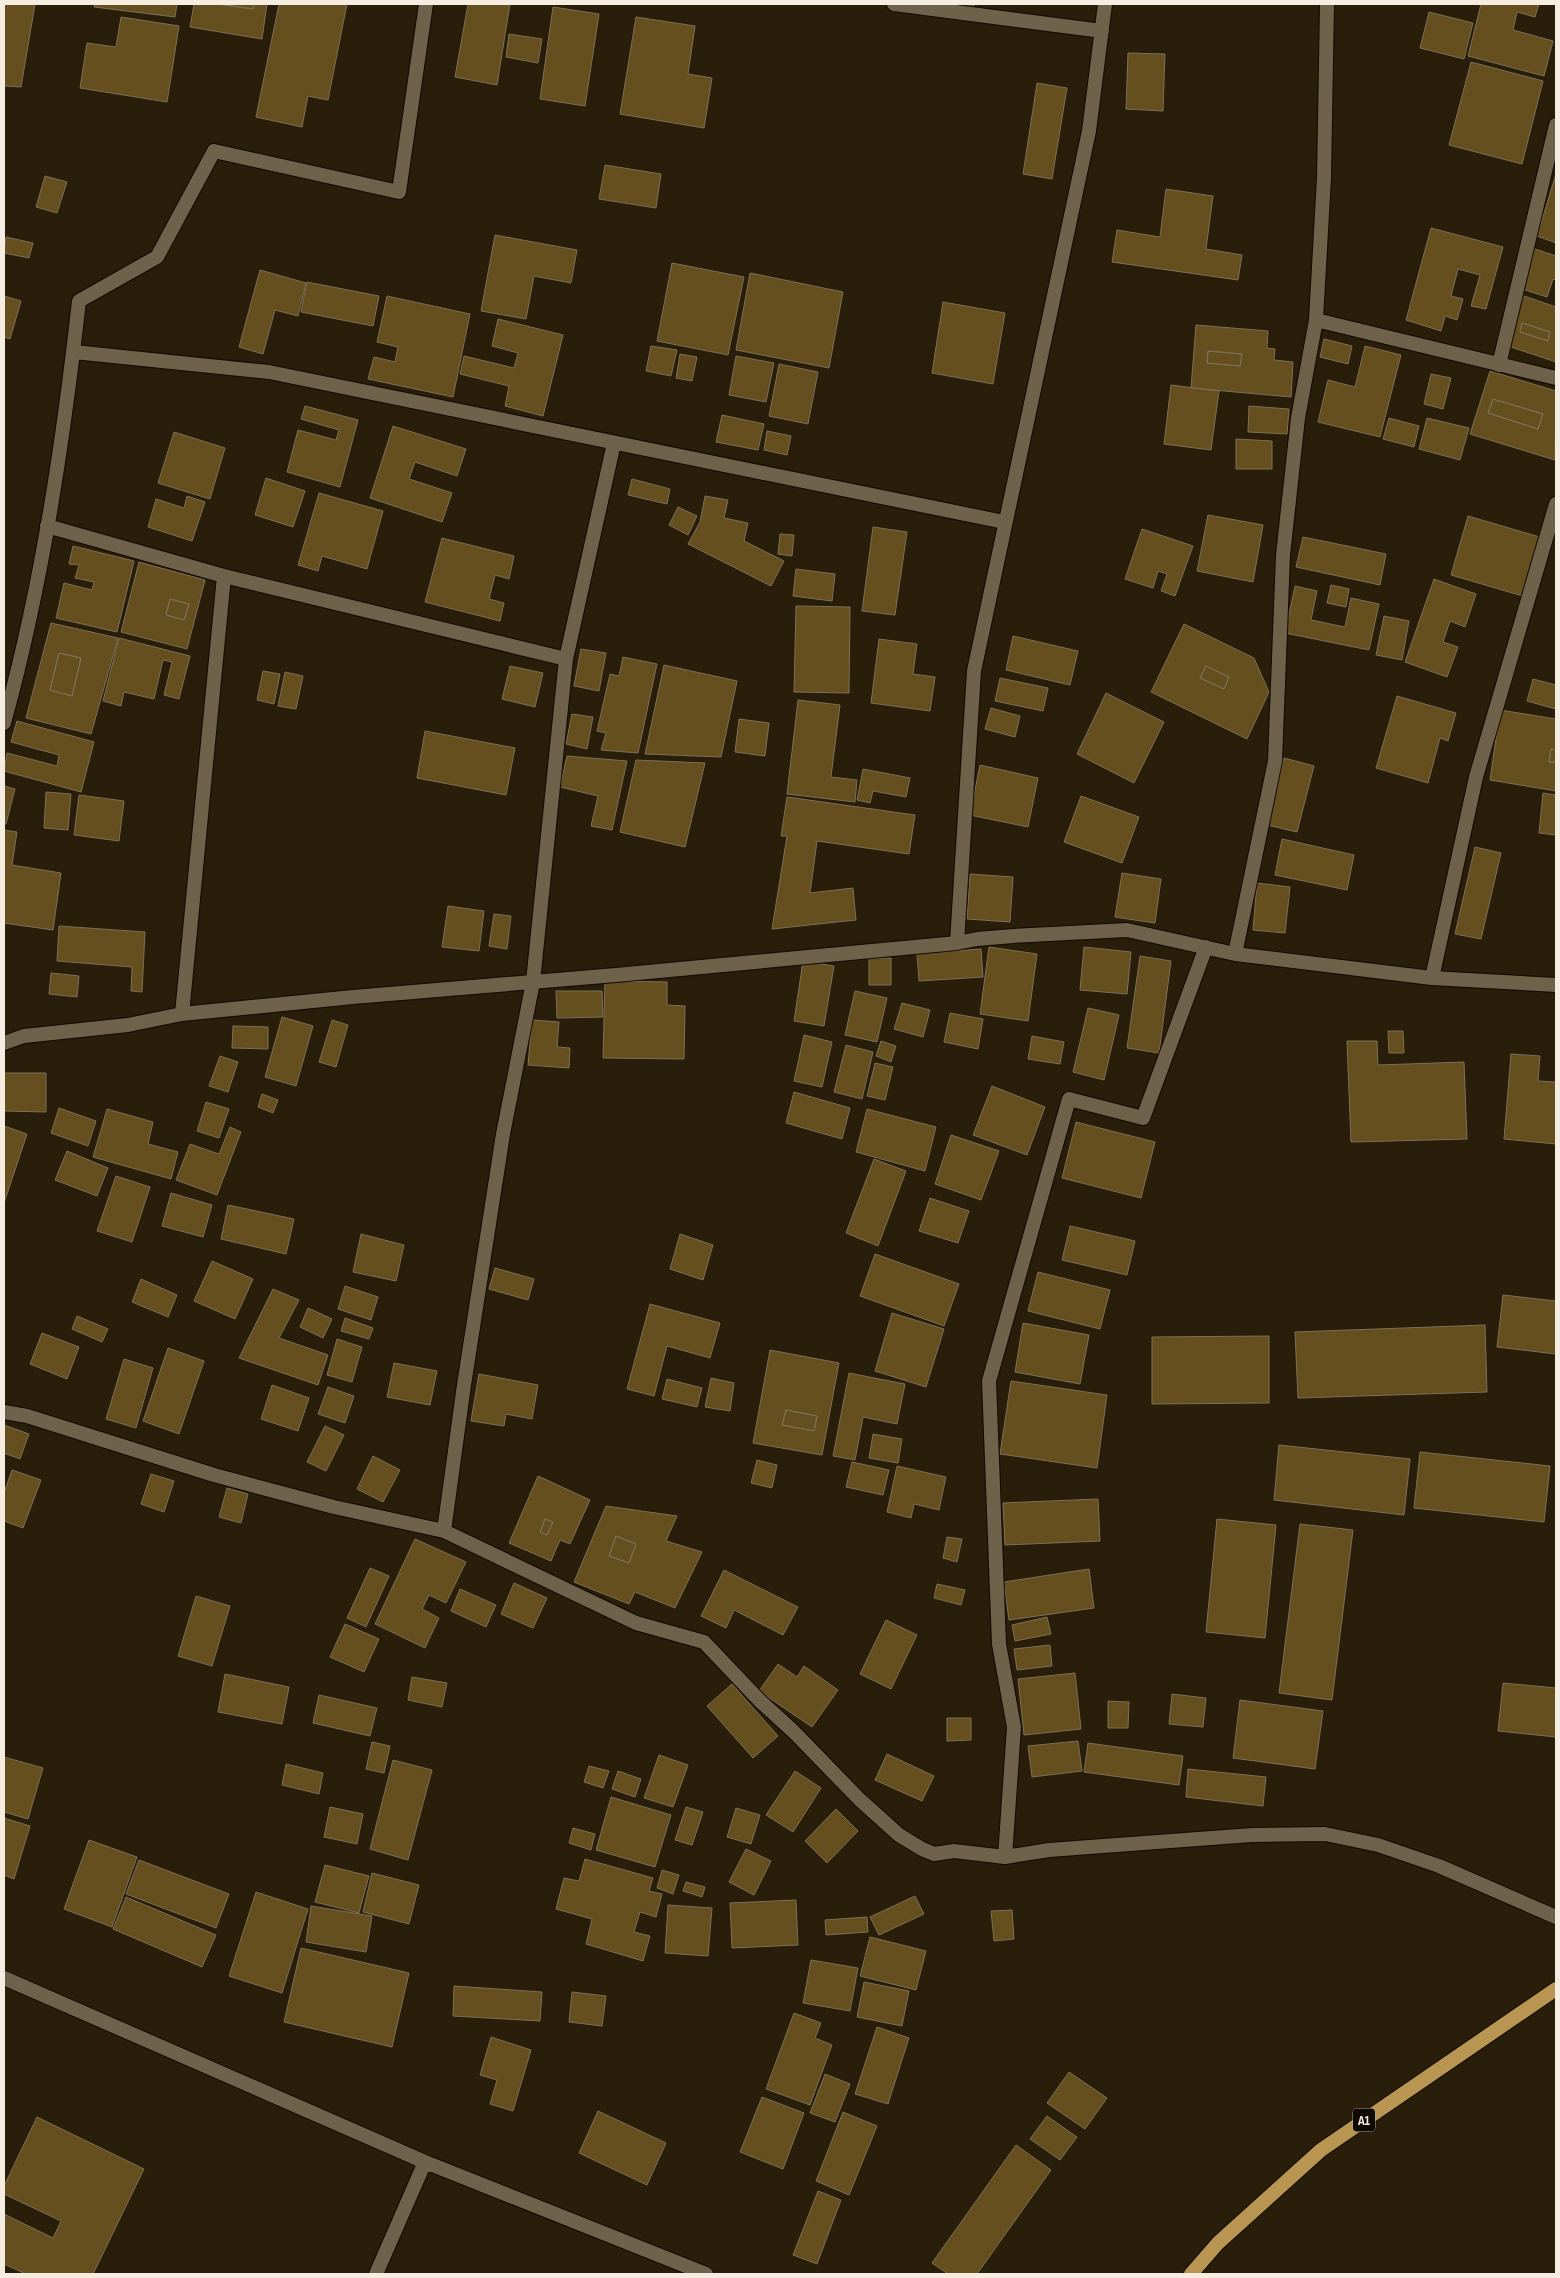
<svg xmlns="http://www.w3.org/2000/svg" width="1560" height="2278" font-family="'Sofia Sans Condensed',sans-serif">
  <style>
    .building { fill: #664f1e; stroke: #7d7059; fill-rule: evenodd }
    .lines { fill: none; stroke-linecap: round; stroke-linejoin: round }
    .minor-casing { stroke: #110800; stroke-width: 16 }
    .trunk-casing { stroke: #110800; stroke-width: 16 }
    .minor { stroke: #6e624b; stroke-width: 14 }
    .trunk { stroke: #b89652; stroke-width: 14 }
    .labels { text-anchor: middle; stroke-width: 4; stroke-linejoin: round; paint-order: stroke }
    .shield { fill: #0e0903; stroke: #afa99e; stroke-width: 1 }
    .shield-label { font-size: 14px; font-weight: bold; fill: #f4ede0 }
  </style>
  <rect width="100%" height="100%" fill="#291e09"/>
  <path class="building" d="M4,4H35L21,87L4,86Z
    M95,4H177L175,17L94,7Z
    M194,4H218L253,9L254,4H267L262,39L190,27Z
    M218,4H254L253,9Z
    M279,4H347L328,100L308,96L302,127L256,117Z
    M468,4H510L497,85L455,77Z
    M948,4H974L973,11L947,6Z
    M1481,4H1539L1535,17L1517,12L1513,30L1553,41L1544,76L1468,56Z
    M553,7L599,14L585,106L540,99Z
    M1429,12L1473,23L1464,59L1420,48Z
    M121,17L179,26L167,102L80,88L87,43L116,47Z
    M636,17L695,26L688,74L712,78L704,128L620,114Z
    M509,34L542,39L538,63L506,57Z
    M1128,53L1165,54L1163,111L1126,109Z
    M1471,62L1543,81L1522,164L1449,145Z
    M1037,83L1067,88L1052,179L1023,174Z
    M605,165L661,174L656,208L599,199Z
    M1556,174V243L1537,236Z
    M45,176L67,182L57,213L36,207Z
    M1166,189L1213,196L1206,249L1242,255L1238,280L1112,262L1117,230L1160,237Z
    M1431,228L1503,247L1486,309L1471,306L1480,275L1458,269L1451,296L1463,299L1457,320L1445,316L1441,331L1406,320Z
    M495,235L577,250L571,283L534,276L526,319L481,311Z
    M6,237L33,243L29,258L4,253Z
    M1532,248L1556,256V280L1553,279L1547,297L1519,288Z
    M672,263L744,277L728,355L657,341Z
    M260,270L306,283L298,316L275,310L263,354L239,347Z
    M750,273L843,292L829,368L736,350Z
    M307,282L379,296L373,326L301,312Z
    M1518,294L1556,307V362L1502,344ZM1522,323L1550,332L1548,341L1520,332Z
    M4,296L21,301L10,339L4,337Z
    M387,296L470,314L453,397L368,379L374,357L395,362L398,347L377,342Z
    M943,302L1005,313L993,384L932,373Z
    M498,319L563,335L543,416L505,406L509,386L460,374L464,356L514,368L518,353L492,346Z
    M1522,323L1550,332L1548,341L1520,332Z
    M1196,325L1268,331L1267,348L1275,349L1274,360L1293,362L1291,397L1191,388ZM1208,351L1242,354L1240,366L1207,363Z
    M1324,339L1352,346L1348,364L1320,357Z
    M651,346L677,350L671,376L646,371Z
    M1365,346L1401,355L1380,437L1318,422L1328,380L1355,387Z
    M1208,351L1242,354L1240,366L1207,363Z
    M680,354L697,357L692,381L676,378Z
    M736,356L774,363L766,402L729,395Z
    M779,364L818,372L808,424L769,416Z
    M1490,371L1556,391L1555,460L1470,434ZM1493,399L1543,414L1538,429L1488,413Z
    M1431,374L1451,378L1443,409L1424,404Z
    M1171,385L1219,391L1211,450L1164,444Z
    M1493,399L1543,414L1538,429L1488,413Z
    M305,406L358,420L340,487L287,472L298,430L336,440L339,430L301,419Z
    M1249,406L1289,409L1287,434L1248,432Z
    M722,415L764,424L758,450L716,442Z
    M1389,418L1419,426L1414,447L1383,439Z
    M1427,418L1469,428L1460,460L1419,449Z
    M393,426L466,449L457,476L415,462L409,479L452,493L442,522L370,498Z
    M767,431L791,436L787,455L764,450Z
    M174,432L225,448L210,499L158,483Z
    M1236,439L1272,441V469H1236Z
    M266,478L305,491L293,527L255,515Z
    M632,479L670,489L667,504L628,495Z
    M319,493L383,511L367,569L322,556L318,571L298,565Z
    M187,496L205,502L192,541L148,527L156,499L184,508Z
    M705,496L728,500L724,518L748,523L744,541L784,561L771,586L688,544L700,522Z
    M678,507L697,516L688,535L669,525Z
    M1208,515L1263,525L1253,582L1197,571Z
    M1468,516L1543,538L1526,597L1451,575Z
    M873,527L907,532L895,615L862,611Z
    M1142,529L1193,546L1175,596L1161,591L1167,574L1158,571L1153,588L1125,579Z
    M780,534L794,535L792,556L778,554Z
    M1303,537L1386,554L1380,585L1296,567Z
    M442,538L514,556L509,579L495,575L489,599L504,603L500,621L425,602Z
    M73,546L134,561L117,632L56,618L64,583L92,590L94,582L75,578L79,565L69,564Z
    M139,562L205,580L187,649L121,632ZM170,599L189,604L184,620L166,615Z
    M796,569L835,574L832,601L793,596Z
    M1434,579L1476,594L1465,627L1450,621L1443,642L1458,647L1447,677L1405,662Z
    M1331,585L1349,589L1346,607L1327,603Z
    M1295,586L1317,591L1311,620L1345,627L1351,598L1379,604L1369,650L1285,633Z
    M170,599L189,604L184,620L166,615Z
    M796,606L850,607L849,693L794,692Z
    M1384,616L1409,621L1402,660L1376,655Z
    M51,623L118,638L91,734L26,718ZM59,653L81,658L72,696L50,690Z
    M1184,624L1254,658L1269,692L1247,739L1151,692ZM1206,666L1229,677L1224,689L1200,678Z
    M1013,636L1078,651L1070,685L1006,670Z
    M119,638L190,656L179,699L164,695L172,662L163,660L154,699L124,692L121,706L103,701Z
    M879,639L917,644L913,674L935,677L930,711L871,703Z
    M581,649L606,653L599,691L574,686Z
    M59,653L81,658L72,696L50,690Z
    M623,657L657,664L638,753L601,750L606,733L597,731L610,674L619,676Z
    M664,665L737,681L721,757L645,754Z
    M510,666L543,673L535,707L502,699Z
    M1206,666L1229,677L1224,689L1200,678Z
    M263,671L280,674L274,704L257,700Z
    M285,672L303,676L296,709L278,706Z
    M1000,678L1048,688L1043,711L995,701Z
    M1533,679L1556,685V709L1527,701Z
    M1106,693L1164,722L1134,783L1077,754Z
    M1397,696L1456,713L1448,741L1440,738L1428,783L1376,768Z
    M798,700L840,705L831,777L857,780L855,802L787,794Z
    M991,708L1020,716L1015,737L985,729Z
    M1500,710L1556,719V750L1551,749L1549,762H1556V791L1490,780Z
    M572,714L593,717L587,749L566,744Z
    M739,719L769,723L765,756L735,752Z
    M17,721L94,742L81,792L4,771L7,753L57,766L59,755L11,742Z
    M425,731L515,748L506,795L417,778Z
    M1551,749L1556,750V762H1549Z
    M567,756L627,761L612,830L591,826L598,796L560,787Z
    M1284,758L1314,766L1297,832L1267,825Z
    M636,760L705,763L685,847L620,832Z
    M980,765L1038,778L1028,827L970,815Z
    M863,769L910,778L906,797L873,791L870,803L857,800Z
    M4,786L15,789L6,824H4Z
    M46,792L71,794L68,830L44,828Z
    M1543,793L1556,795V835L1539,833Z
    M79,795L124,801L119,841L74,835Z
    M1081,796L1139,817L1122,863L1064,842Z
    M787,797L915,815L909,854L817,841L810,893L853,888L856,920L772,929L787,836H781Z
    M4,830L17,832L12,865L61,873L53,930L4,923Z
    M1282,839L1354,855L1347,890L1275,875Z
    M1475,847L1501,853L1481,939L1455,934Z
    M1122,873L1161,879L1155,923L1115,917Z
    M970,874L1013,877L1010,922L967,919Z
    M1257,883L1290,887L1285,933L1253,930Z
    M448,906L484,911L479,951L442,947Z
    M494,914L511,916L507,949L489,946Z
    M59,926L145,932L142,992L131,991L132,967L57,961Z
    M989,947L1037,954L1028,1021L980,1014Z
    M1084,947L1131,952L1127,994L1080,990Z
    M981,949L983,977L919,981L917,954Z
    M1140,956L1171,961L1159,1053L1127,1048Z
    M869,958H891V985H869Z
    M803,961L834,966L824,1026L794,1021Z
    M51,973L79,976L77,997L49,994Z
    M605,981L667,982V1005L685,1006L684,1059L603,1058Z
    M556,991H602L603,1017L557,1018Z
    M855,991L887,998L877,1042L845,1035Z
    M902,1003L930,1010L923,1037L894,1029Z
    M1088,1008L1119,1015L1104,1080L1073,1072Z
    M950,1013L983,1019L978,1049L944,1042Z
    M282,1017L313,1026L296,1086L265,1077Z
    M332,1020L348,1025L336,1067L319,1062Z
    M532,1020L559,1022L557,1047L570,1048L569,1068L528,1065Z
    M233,1026L268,1027V1049L232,1048Z
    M1388,1031H1403L1404,1053H1389Z
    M804,1035L832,1042L822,1087L794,1081Z
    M1032,1036L1064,1042L1060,1064L1028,1059Z
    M881,1041L896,1046L891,1062L876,1056Z
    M1347,1041H1377L1378,1065L1464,1062L1467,1139L1351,1142Z
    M846,1045L873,1052L862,1099L834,1092Z
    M1511,1054L1540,1056L1538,1081L1556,1082V1144L1504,1139Z
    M220,1056L238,1062L228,1092L209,1086Z
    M875,1063L893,1067L885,1100L867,1096Z
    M4,1073H46V1112L4,1111Z
    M992,1086L1045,1107L1027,1155L973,1135Z
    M794,1092L850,1108L842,1139L786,1123Z
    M262,1094L278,1100L273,1113L258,1107Z
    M206,1102L229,1109L219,1138L197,1131Z
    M59,1108L96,1121L88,1146L51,1133Z
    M107,1109L153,1122L148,1144L178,1152L171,1179L93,1157Z
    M867,1109L936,1127L925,1171L856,1152Z
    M1076,1122L1155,1142L1141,1198L1062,1178Z
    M4,1126L27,1134L4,1203Z
    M230,1127L241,1132L217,1195L176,1180L190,1144L219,1154Z
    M951,1135L999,1151L981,1200L935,1184Z
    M67,1151L108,1168L97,1196L55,1180Z
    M874,1159L906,1171L878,1246L846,1233Z
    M116,1176L150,1187L132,1242L97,1231Z
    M171,1193L212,1205L203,1237L162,1226Z
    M930,1198L969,1211L958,1243L919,1231Z
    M228,1205L294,1219L286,1254L221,1239Z
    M1070,1226L1135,1241L1127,1275L1062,1260Z
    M361,1234L404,1245L396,1281L353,1272Z
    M680,1234L713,1245L703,1280L670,1269Z
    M875,1254L959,1284L944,1326L860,1296Z
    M212,1261L253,1279L235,1319L194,1301Z
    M495,1268L534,1279L528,1300L489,1289Z
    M1038,1272L1110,1290L1100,1329L1028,1311Z
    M141,1279L177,1295L168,1317L132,1302Z
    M345,1286L378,1297L371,1320L338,1309Z
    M273,1289L299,1300L279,1338L328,1355L318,1385L239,1358Z
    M1503,1295L1556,1301V1354L1497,1347Z
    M650,1304L720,1323L710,1358L667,1346L654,1396L627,1389Z
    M308,1308L332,1319L323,1338L300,1327Z
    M892,1313L944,1329L926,1387L875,1371Z
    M77,1316L108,1329L102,1342L72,1329Z
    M345,1318L373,1328L369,1339L341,1331Z
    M1023,1323L1089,1335L1080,1384L1015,1372Z
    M1485,1325L1487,1392L1298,1398L1295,1332Z
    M42,1333L79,1347L67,1379L30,1364Z
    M1269,1336V1403L1152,1404V1337Z
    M337,1339L362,1347L352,1382L327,1375Z
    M168,1348L204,1361L179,1434L143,1421Z
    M770,1350L839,1363L822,1455L753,1443ZM786,1410L817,1416L814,1431L782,1425Z
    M124,1359L153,1368L136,1428L106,1419Z
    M394,1363L437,1371L430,1405L387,1397Z
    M849,1373L905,1384L897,1424L863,1417L855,1460L833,1456Z
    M479,1374L538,1385L532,1419L506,1414L504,1426L471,1421Z
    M711,1378L734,1383L730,1411L705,1407Z
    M667,1379L702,1388L697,1407L662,1399Z
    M1011,1381L1107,1395L1097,1468L1000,1454Z
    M272,1385L309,1398L298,1431L261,1419Z
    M328,1387L354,1396L345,1423L318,1414Z
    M786,1410L817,1416L814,1431L782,1425Z
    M4,1425L29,1434L20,1459L4,1453Z
    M325,1426L344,1435L326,1471L307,1462Z
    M873,1434L902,1439L898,1463L869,1458Z
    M1279,1445L1410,1459L1404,1515L1274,1500Z
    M1420,1452L1550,1466L1544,1522L1414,1508Z
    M373,1456L400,1470L383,1502L357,1489Z
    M757,1460L777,1465L772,1488L751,1483Z
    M852,1462L889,1470L883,1495L846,1487Z
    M897,1466L946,1477L939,1510L914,1504L911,1518L887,1512Z
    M12,1470L41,1480L23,1528L4,1521V1493Z
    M151,1474L174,1481L164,1512L141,1504Z
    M538,1476L590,1500L570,1544L560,1540L551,1561L509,1543ZM545,1519L553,1522L547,1535L540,1532Z
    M227,1488L248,1494L241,1523L219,1517Z
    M1098,1499L1100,1541L1005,1545L1003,1503Z
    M606,1506L677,1516L666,1541L702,1552L675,1608L635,1592L629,1604L574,1582ZM616,1536L636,1544L629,1563L609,1556Z
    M545,1519L553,1522L547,1535L540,1532Z
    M1217,1519L1276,1525L1265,1638L1206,1632Z
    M1300,1524L1353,1530L1332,1700L1279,1693Z
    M616,1536L636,1544L629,1563L609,1556Z
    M947,1537L962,1539L957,1562L943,1558Z
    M415,1539L466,1562L446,1603L429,1595L422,1609L439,1618L425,1648L375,1624Z
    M370,1568L389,1576L366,1627L347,1618Z
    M1089,1569L1094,1608L1009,1620L1004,1582Z
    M724,1570L798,1607L783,1635L734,1610L726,1628L701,1616Z
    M514,1583L547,1598L533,1628L501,1614Z
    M937,1584L965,1590L961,1605L934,1598Z
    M460,1589L496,1605L486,1627L451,1611Z
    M196,1596L230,1606L212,1666L178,1656Z
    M1047,1617L1051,1634L1015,1641L1012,1625Z
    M886,1620L917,1635L891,1689L860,1674Z
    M345,1624L379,1639L364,1672L330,1657Z
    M1050,1645L1052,1666L1017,1670L1014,1649Z
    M778,1664L797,1677L804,1666L838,1690L812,1727L759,1691Z
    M1075,1673L1081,1729L1024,1735L1018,1679Z
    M225,1674L289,1687L282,1724L218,1712Z
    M412,1677L447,1683L442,1707L408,1700Z
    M1503,1683L1556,1688V1737L1498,1731Z
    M732,1684L778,1736L753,1758L707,1706Z
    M1172,1694L1206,1698L1203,1727L1169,1724Z
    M319,1695L377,1708L370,1736L313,1723Z
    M1240,1700L1323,1711L1315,1769L1233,1758Z
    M1108,1701L1129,1702L1128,1728H1108Z
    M947,1718H971V1740L947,1741Z
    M1078,1741L1082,1771L1032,1777L1028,1746Z
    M372,1742L390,1746L384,1773L366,1769Z
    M1088,1743L1183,1756L1179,1785L1084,1772Z
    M887,1754L934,1776L922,1801L875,1780Z
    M659,1755L688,1765L673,1807L644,1798Z
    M4,1757L43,1768L28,1819L4,1812Z
    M393,1760L432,1770L408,1860L370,1849Z
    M286,1764L323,1773L319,1794L282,1785Z
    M589,1766L609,1771L603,1788L584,1782Z
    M1188,1769L1266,1777L1263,1806L1186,1797Z
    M618,1771L641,1779L635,1797L612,1789Z
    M795,1771L821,1788L793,1832L766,1815Z
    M611,1797L671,1815L655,1867L596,1850Z
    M330,1807L363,1814L357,1844L324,1837Z
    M686,1807L703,1812L692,1845L675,1840Z
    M736,1808L760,1815L751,1844L727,1837Z
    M836,1809L858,1831L827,1863L805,1841Z
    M4,1818L30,1826L14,1879L4,1875Z
    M573,1828L595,1834L591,1850L569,1843Z
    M89,1840L137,1857L112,1927L64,1909Z
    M746,1849L771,1861L754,1895L729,1882Z
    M585,1859L653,1878L649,1891L662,1894L656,1917L640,1912L634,1932L650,1936L643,1961L586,1944L592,1919L556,1909L564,1878L579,1881Z
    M139,1860L229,1894L216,1928L126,1894Z
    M325,1865L369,1876L359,1913L315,1902Z
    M662,1870L679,1875L673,1894L657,1888Z
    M372,1873L419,1885L409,1924L363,1912Z
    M686,1882L705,1887L702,1897L683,1891Z
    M256,1892L308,1909L282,1993L229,1976Z
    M915,1896L924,1914L879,1935L870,1917Z
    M126,1897L216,1935L202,1967L113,1929Z
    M796,1900L798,1945L732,1948L730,1903Z
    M668,1905L712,1908L708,1956L665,1953Z
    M311,1906L372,1916L366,1952L306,1942Z
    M1012,1910L1014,1939L994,1941L991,1911Z
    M867,1917L868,1932L826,1935L825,1920Z
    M870,1937L926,1951L916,1990L860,1976Z
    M301,1948L409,1973L392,2047L284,2022Z
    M811,1960L858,1968L850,2011L803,2003Z
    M864,1982L909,1991L902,2026L857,2017Z
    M454,1986L542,1992L540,2021L453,2016Z
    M572,1992L606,1996L602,2026L569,2022Z
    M794,2013L821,2023L815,2038L832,2045L810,2105L766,2089Z
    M877,2027L909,2038L888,2104L855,2094Z
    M491,2037L531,2050L513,2111L490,2104L497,2080L480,2075Z
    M1069,2072L1107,2098L1085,2129L1047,2103Z
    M825,2074L850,2084L835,2122L810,2113Z
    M762,2097L804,2113L783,2169L740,2152Z
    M598,2111L666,2143L647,2185L579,2153Z
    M843,2112L877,2126L849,2195L816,2181Z
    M1047,2116L1077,2137L1060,2160L1030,2139Z
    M37,2117L144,2169L93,2274H26L4,2264V2214L53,2238L61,2221L4,2194V2186Z
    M1016,2145L1051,2170L977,2274H948L932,2263Z
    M818,2191L841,2200L817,2264L793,2255Z"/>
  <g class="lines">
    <defs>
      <path id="minor" d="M894,4L1102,31
        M1316,320L1556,378
        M74,352L269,372L1004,522
        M1499,365L1556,125
        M47,526L224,576L566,659
        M4,723C42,585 63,443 79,301L157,257L214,151L399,192L426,4
        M957,943L974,671L1089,131L1105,4
        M1235,954L1275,761L1283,555L1298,418L1316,320L1324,178L1327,4
        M1432,978L1476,777L1556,504
        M182,1014L224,576
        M4,1043L24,1036L128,1025L182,1014L353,997L616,975L957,943L977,939L1013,936L1127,930L1235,954L1432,978L1556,985
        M4,1412L27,1416L214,1475L334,1507L444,1531L636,1623L704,1642L760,1701L794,1732L859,1799L899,1835L922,1849L934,1854L954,1851L1005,1857L1049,1850L1252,1835L1325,1834L1378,1845L1439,1866L1556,1917
        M444,1531L464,1385L503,1134L533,982L566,659L614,443
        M1005,1857L1014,1727L999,1644L989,1381L1069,1099L1143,1118L1206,947
        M4,1978L425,2162L706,2274
        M376,2274L425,2162"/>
      <path id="trunk" d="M1191,2274L1218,2243L1321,2150L1556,1989"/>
    </defs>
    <use href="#minor" class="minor-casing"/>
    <use href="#trunk" class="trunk-casing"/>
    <use href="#minor" class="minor"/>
    <use href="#trunk" class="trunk"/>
  </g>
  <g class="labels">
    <rect class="shield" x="1353" y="2108.5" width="22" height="23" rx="4"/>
    <g class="shield-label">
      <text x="1364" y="2125">A1</text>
    </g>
  </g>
  <rect width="1560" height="2278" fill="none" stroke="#f4ede0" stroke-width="10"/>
</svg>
